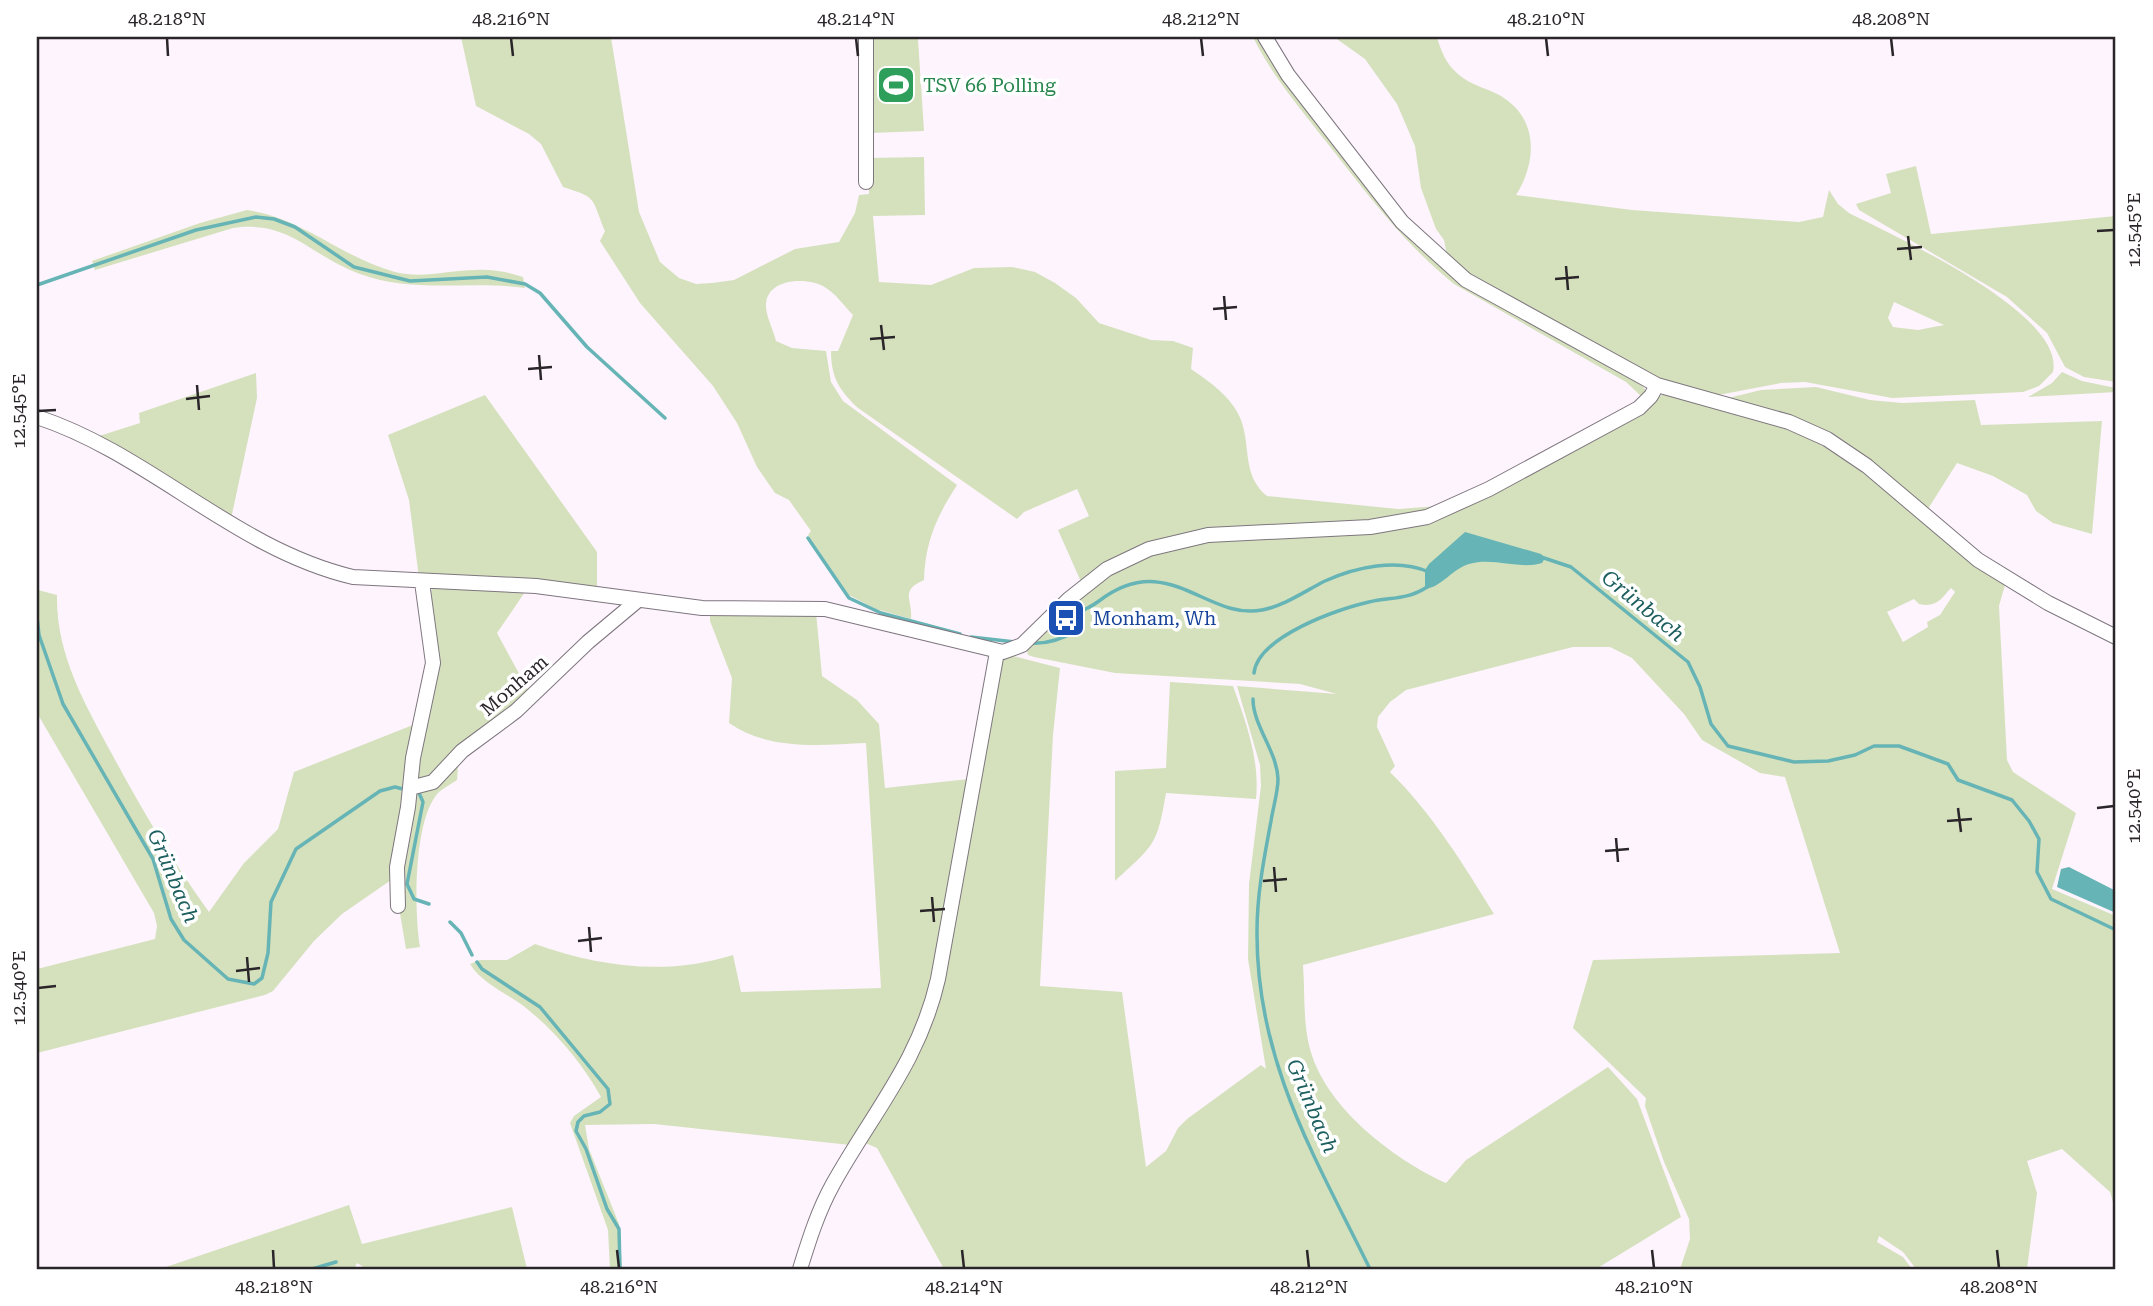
<svg xmlns="http://www.w3.org/2000/svg" width="2153" height="1306" font-family="'Roboto Serif',serif">
  <style>
    .green { fill: #d5e1bd; fill-rule: evenodd }
    .water { fill: #66b4b5 }
    .lines { fill: none; stroke-linecap: round; stroke-linejoin: round }
    .stream { stroke: #66b4b5; stroke-width: 3.5 }
    .minor-casing { stroke: #7e767e; stroke-width: 16 }
    .minor { stroke: #fff; stroke-width: 14 }
    .ticks { fill: none; stroke: #292529; stroke-width: 2.5 }
    .labels { text-anchor: middle; stroke-width: 7; stroke-linejoin: round; paint-order: stroke }
    .leisure-label { font-size: 19px; fill: #27864d; stroke: #fff; text-anchor: start }
    .transit-label { font-size: 19px; fill: #164399; stroke: #fff; text-anchor: start }
    .street-label { font-size: 19px; fill: #292529; stroke: #fff }
    .water-label { font-size: 21px; font-style: italic; fill: #1d5e5f; stroke: #fff }
    .neatline { fill: none; stroke: #292529; stroke-width: 2.5 }
    .ticks-label { font-size: 18px; text-anchor: middle; fill: #292529 }
  </style>
  <rect width="100%" height="100%" fill="#fef4fe"/>
  <path class="green" d="M461,37H611L639,212L660,262L679,278L696,284L712,283L734,280L795,249L839,242L855,213L859,195L869,194L868,158L924,157L925,215L873,216L879,282L931,285L974,268L1012,267L1035,272L1055,283L1076,298L1099,323L1151,340L1173,341L1193,348L1191,369C1210,382 1232,397 1241,420C1251,447 1242,476 1267,496L1398,509L1439,506L1406,519L1208,531L1082,584L1058,530L1089,516L1077,489L1024,512L1017,519L858,408C839,390 831,377 831,351H838L853,315C844,306 836,294 826,288C810,277 768,277 766,304C765,314 774,331 776,341L792,348L826,351L831,382L843,401L957,485C937,516 925,542 924,580C899,591 913,599 911,619L876,609L849,595L808,535L811,531L789,500L775,493L757,467L737,423L713,386L640,303L600,241L605,231C591,197 598,198 563,187L541,144L529,134L476,106Z
    M871,37H1046V38L918,39L924,131L871,133Z
    M1253,37H1261L1413,241L1640,383L1648,393L1642,397L1626,382L1454,284C1402,242 1365,191 1324,139C1299,107 1271,74 1253,37Z
    M1334,37H1437C1441,51 1446,64 1458,74C1470,85 1487,88 1501,96C1539,119 1537,162 1516,195L1632,210L1799,222L1823,217L1829,190L1838,204L1849,213C1894,236 2066,313 2053,372L2039,386L2023,392L1892,398L1805,382L1781,383L1708,397L1653,379L1506,298L1448,261L1444,240L1436,229L1421,188L1415,146L1397,104L1365,59ZM1894,302L1944,325L1918,330L1893,327L1888,318Z
    M1916,166L1931,234L2116,216V382L2084,377L2065,367L2047,333L2007,297L1859,210L1856,204L1891,193L1886,174Z
    M247,210C303,218 341,257 395,272C423,279 448,270 476,270C492,269 508,272 523,277L525,288C471,280 413,294 360,274C310,256 291,220 233,228L95,270L92,261L200,223Z
    M2062,372L2082,381L2116,388V392L2028,397L2052,383Z
    M256,373L257,398L231,519L96,437L140,423L139,413Z
    M1816,387L1870,400L1902,403L1975,400L1981,425L2102,421L2092,534L2053,523L2036,511L2027,495L1993,476L1957,463L1926,512L1863,457L1720,400L1761,390Z
    M1666,393L1807,434L1867,472L1974,562L2005,585L1999,606L2007,760L2013,772L2076,813L2052,889L2116,916V1212L2110,1192L2062,1149L2027,1161L2037,1193L2027,1269H1916L1903,1252L1879,1236L1877,1242L1903,1257L1912,1269H1680L1690,1239L1689,1219L1664,1162L1645,1106L1646,1098L1573,1028L1593,960L1840,953L1785,777L1760,773L1702,740L1684,714L1632,658L1610,647H1573L1406,690L1390,702L1378,717L1377,727L1395,766L1390,772C1431,812 1464,865 1494,914L1303,965C1305,991 1303,1020 1309,1045C1323,1106 1393,1159 1446,1183L1466,1160L1608,1067L1637,1099L1681,1217L1596,1269H944L877,1148L863,1142L927,1034L1002,657L1009,655L1060,668L1053,735L1040,986L1122,992L1146,1167L1166,1151L1178,1128L1187,1119L1261,1065L1266,1069L1248,959L1249,884L1261,786L1260,765L1237,686L1337,694L1300,684L1115,673L1034,657L1028,655L1026,646L1105,575L1176,544L1410,526ZM1951,588L1955,592L1940,615L1927,622L1928,627L1903,642L1887,612L1914,599L1919,604C1936,608 1941,599 1951,588Z
    M485,395L597,552V590L419,578L409,500L388,435Z
    M37,585L38,590L57,595C56,655 85,704 113,756C142,810 173,862 209,912L244,863L278,829L294,772L423,721L432,683L429,594L433,588L525,592L497,633L529,692L465,756L458,767L457,780C451,784 444,788 439,792C413,818 414,912 420,947L406,949L394,878L342,914L314,941L273,991L265,995L37,1053V969L155,939L157,926L154,913L37,713Z
    M816,612L822,676L857,700L879,724L885,788L969,779L934,982L905,1061L850,1145L654,1124L585,1125L589,1149L619,1224L622,1269H610L608,1230L570,1123L574,1116L601,1097C583,1064 556,1032 526,1008C509,994 482,984 470,964L480,960H507L535,944C600,967 667,976 733,955L741,992L881,988L866,743C819,745 770,751 729,723L732,678L710,621V615Z
    M1170,682L1233,686C1246,722 1260,760 1256,799L1166,793C1157,846 1154,845 1115,881V771L1166,768Z
    M349,1205L362,1244L512,1207L527,1269H367L357,1263L354,1269H160Z"/>
  <path class="water" d="M1465,532L1541,554L1545,558L1542,563C1519,570 1494,557 1469,564C1452,569 1442,587 1425,589V570L1429,564Z
    M2069,867L2116,891V913L2057,887L2061,869Z"/>
  <g class="lines">
    <path class="stream" d="M37,285L196,230L256,217L274,219L295,227L354,267L410,281L487,277L525,284L540,293L587,347L665,418
      M808,538L849,598L881,613L960,634
      M1541,557L1571,567L1688,662L1700,687L1711,724L1728,746L1794,762L1828,761L1855,755L1874,746H1899L1948,764L1958,780L2012,800L2029,821L2039,839L2037,872L2051,899L2116,930
      M37,617L39,635L63,704L153,859L171,919L184,940L228,979L254,984L262,978L268,953L271,902L296,849L380,791L395,787L403,789
      M971,637L1015,642
      M1030,643C1046,644 1061,640 1075,631C1082,603 1080,615 1099,601C1168,548 1206,621 1262,610C1284,606 1305,591 1325,581C1356,567 1397,558 1429,572
      M1254,673C1258,637 1337,609 1369,602C1390,597 1408,600 1427,587
      M1253,699C1253,726 1277,751 1278,779C1278,792 1273,808 1271,821C1264,858 1257,894 1257,931C1256,1061 1315,1157 1370,1269
      M419,793L423,802L407,884L414,899L429,904
      M450,922L461,933L472,955
      M477,962L482,969L540,1007L608,1089L610,1104L600,1112L584,1116L578,1122L576,1131L586,1149L607,1209L619,1229L620,1269
      M312,1269L336,1262"/>
    <defs>
      <path id="minor" d="M1265,37L1288,75L1402,222L1466,280L1657,385L1789,422L1827,439L1867,466L1978,560L2048,603L2116,637
        M866,182V37
        M37,417C150,454 235,549 353,577L536,586L702,608L825,609L1003,652L1022,645L1069,599L1107,569L1149,549L1208,535L1370,527L1427,517L1489,489L1639,408L1651,396L1657,385
        M410,788L433,782L462,751L516,711L588,642L637,601
        M398,906L397,867L408,807L413,758L433,663L422,582
        M800,1269C809,1240 818,1211 833,1184C873,1112 919,1062 938,979L997,652"/>
    </defs>
    <use href="#minor" class="minor-casing"/>
    <use href="#minor" class="minor"/>
  </g>
  <path class="ticks" d="M167,38L168,56M511,38L513,56M856,38L858,56M1201,38L1203,56M1546,38L1548,56M1891,38L1893,56M2097,231L2114,230M1908,236L1911,260M1897,249L1922,247M1566,266L1568,290M1555,279L1579,277M1224,296L1226,320M1213,309L1237,307M881,325L884,350M870,339L895,337M539,355L541,380M528,369L552,367M197,385L199,410M186,399L210,396M38,411L56,410M1958,808L1961,832M2097,808L2114,806M1947,821L1972,819M1616,838L1618,862M1605,851L1629,849M1274,867L1276,892M1263,881L1287,879M932,897L934,922M920,911L945,909M589,927L591,952M578,941L602,938M247,957L249,982M236,971L260,968M38,988L56,986M273,1250L274,1268M617,1250L619,1268M962,1250L964,1268M1307,1250L1309,1268M1652,1250L1654,1268M1997,1250L1999,1268"/>
  <defs>
    <symbol id="stadium-square" viewBox="-11 -11 22 22"><rect x="-9" y="-9" width="18" height="18" rx="4" fill="#2e9e5b" stroke="#fff"/><path d="M0-5a6.5 5 0 1 0 0 10a6.5 5 0 1 0 0-10ZM-3.5-1.8h7v3.6h-7Z" fill="#fff"/></symbol>
    <symbol id="bus-square" viewBox="-11 -11 22 22"><rect x="-9" y="-9" width="18" height="18" rx="4" fill="#1a4fb4" stroke="#fff"/><path d="M-5-6H5V4H4V6H2V4H-2V6H-4V4H-5ZM-3.5-4V0h7V-4ZM-3.5 1.2v1.5H-2V1.2ZM2 1.2v1.5H3.5V1.2Z" fill="#fff"/></symbol>
  </defs>
  <g fill-rule="evenodd">
    <use href="#stadium-square" x="874" y="63" width="44" height="44"/>
    <use href="#bus-square" x="1044" y="596" width="44" height="44"/>
  </g>
  <g class="labels">
    <g class="leisure-label">
      <text x="923" y="92">TSV 66 Polling</text>
    </g>
    <g class="transit-label">
      <text x="1093" y="625">Monham, Wh</text>
    </g>
    <g class="street-label">
      <text transform="translate(514 685) rotate(-41)" y="7">Monham</text>
    </g>
    <g class="water-label">
      <text transform="translate(1643 606) rotate(39)" y="7">Grünbach</text>
      <text transform="translate(173 876) rotate(67)" y="7">Grünbach</text>
      <text transform="translate(1312 1106) rotate(67)" y="7">Grünbach</text>
    </g>
  </g>
  <rect width="2153" height="1306" fill="none" stroke="#ffffff" stroke-width="77"/>
  <rect x="38" y="38" width="2076" height="1230" class="neatline"/>
  <g class="ticks-label">
    <text x="167" y="25">48.218°N</text>
    <text x="511" y="25">48.216°N</text>
    <text x="856" y="25">48.214°N</text>
    <text x="1201" y="25">48.212°N</text>
    <text x="1546" y="25">48.210°N</text>
    <text x="1891" y="25">48.208°N</text>
    <text transform="translate(2134 230) rotate(-90)" y="6">12.545°E</text>
    <text transform="translate(19 411) rotate(-90)" y="6">12.545°E</text>
    <text transform="translate(2134 806) rotate(-90)" y="6">12.540°E</text>
    <text transform="translate(19 988) rotate(-90)" y="6">12.540°E</text>
    <text x="274" y="1293">48.218°N</text>
    <text x="619" y="1293">48.216°N</text>
    <text x="964" y="1293">48.214°N</text>
    <text x="1309" y="1293">48.212°N</text>
    <text x="1654" y="1293">48.210°N</text>
    <text x="1999" y="1293">48.208°N</text>
  </g>
</svg>
